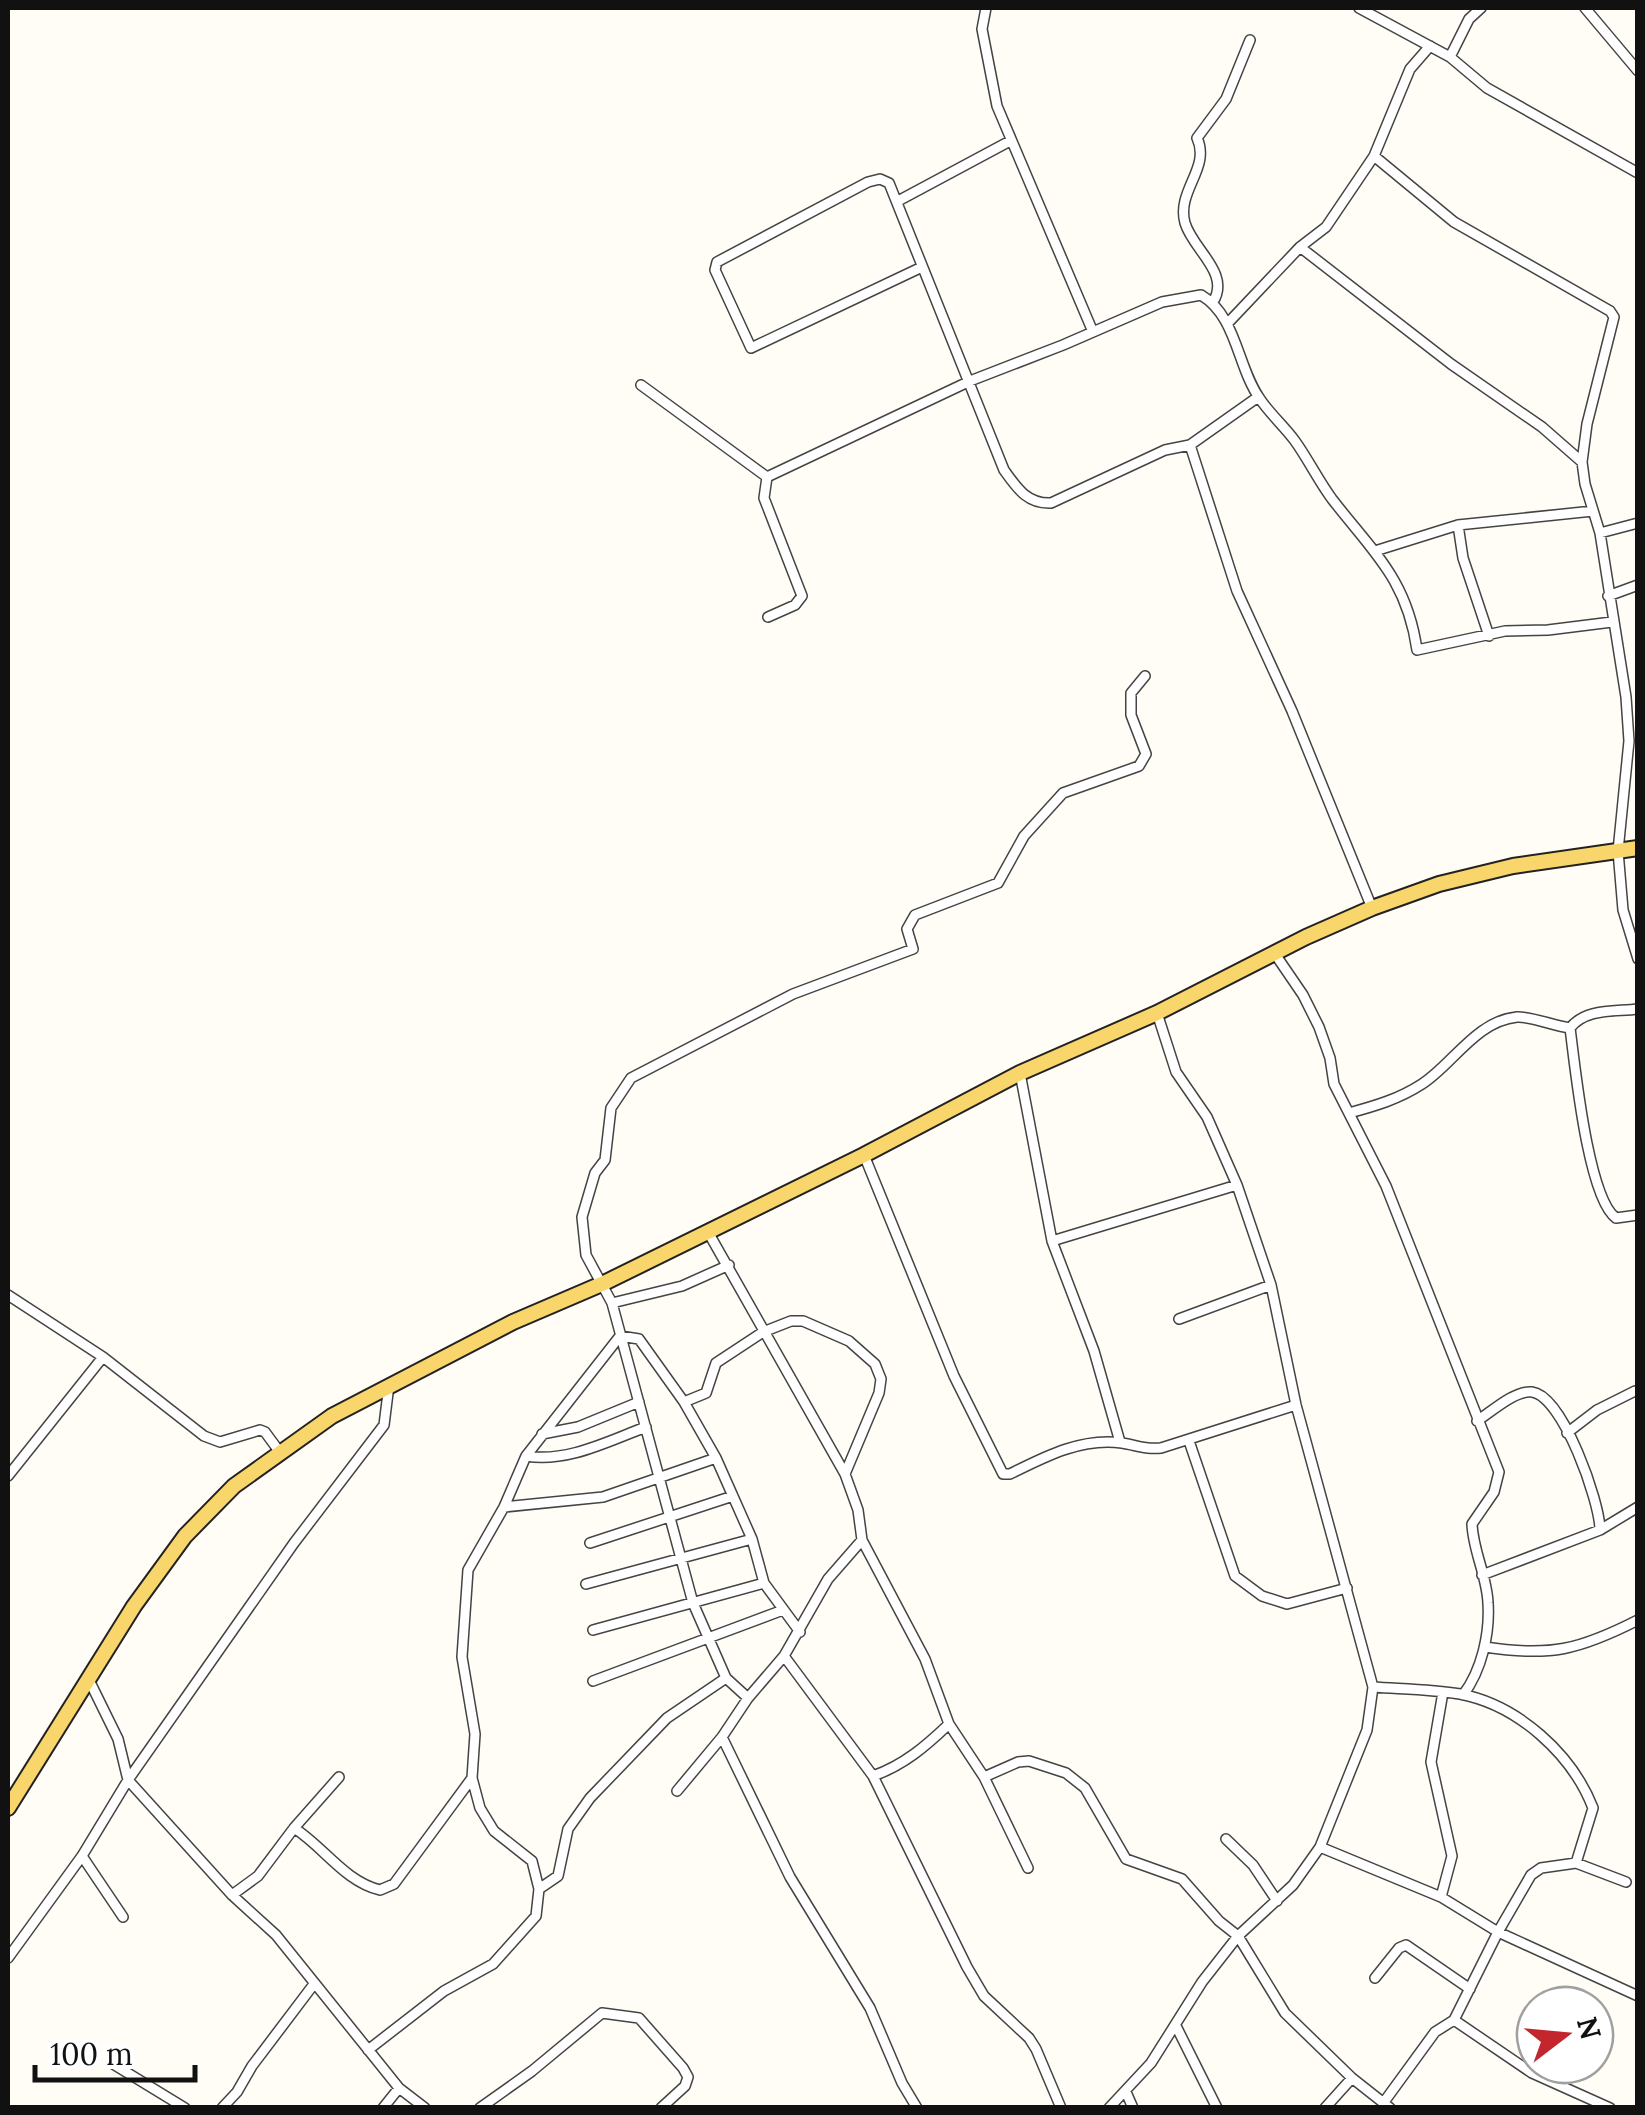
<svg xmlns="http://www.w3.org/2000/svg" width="1645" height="2115" font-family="Lora,serif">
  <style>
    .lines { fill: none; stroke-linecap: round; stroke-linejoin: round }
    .minor-casing { stroke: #444; stroke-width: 12 }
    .primary-casing { stroke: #222; stroke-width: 18 }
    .minor { stroke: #fff; stroke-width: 9 }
    .primary { stroke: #f9d66b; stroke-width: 14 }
  </style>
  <rect width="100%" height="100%" fill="#fffdf5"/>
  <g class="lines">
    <defs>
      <path id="minor" d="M986,8L982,29L997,106L1093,332
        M1359,8L1450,57L1487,88L1638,173
        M1585,8L1638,71
        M1450,57L1469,19L1481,8
        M1374,156L1454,222L1610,311L1614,317L1587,424L1582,462L1585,484L1600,533L1626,697L1629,741L1618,851L1623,910L1638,959
        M898,201L1010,141
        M1300,247L1451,364L1542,427L1582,462
        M922,267L751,348L715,270L717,262L868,182L880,179L889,183L1004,470C1017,488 1027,504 1051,503L1165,450L1190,445L1258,397
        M1213,302C1231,273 1193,250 1185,223C1176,191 1211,168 1197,138L1226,99L1250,40
        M1227,324L1300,247L1326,227L1374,156L1410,69L1430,46
        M641,385L767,477
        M1190,445L1237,591L1292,711L1372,908
        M767,477L970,381L1063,345L1162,302L1201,295C1237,316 1237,367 1260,399C1270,414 1284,426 1295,441C1308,459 1318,480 1332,499C1373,552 1407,579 1417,650L1505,631L1548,630L1612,622
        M767,477L764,498L802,596L795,605L768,617
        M1458,525L1463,558L1489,636
        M1600,533L1638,523
        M1375,551L1458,525L1593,511
        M1608,596L1638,585
        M1275,954L1303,995L1319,1027L1330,1058L1334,1084L1386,1186L1499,1472L1494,1492L1472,1524C1473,1551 1487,1576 1488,1603C1490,1633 1482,1670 1463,1695
        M1570,1028C1575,1066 1588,1198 1616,1218L1638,1215
        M1020,1073L1052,1241L1094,1351L1120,1442
        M1349,1113C1375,1106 1399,1099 1422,1084C1453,1064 1476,1021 1517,1017C1530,1016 1554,1026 1570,1028C1586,1008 1614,1012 1638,1009
        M864,1155L954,1376L1003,1474H1010C1044,1457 1082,1437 1122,1443C1136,1445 1146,1450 1161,1448L1296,1405
        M708,1232L845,1474L858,1510L862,1540L925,1659L949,1724L984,1777L1028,1868
        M1052,1241L1237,1185
        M8,1295L103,1357L204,1436L220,1442L260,1430L265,1432L279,1451
        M612,1303L682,1286L729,1265
        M1179,1319L1271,1285
        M684,1402L706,1393L716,1363L763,1332L791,1321H803L849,1341L875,1364L881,1379L879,1393L845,1474
        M1477,1421C1491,1412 1515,1390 1532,1392C1563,1396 1600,1502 1600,1530
        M1567,1433L1597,1410L1635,1391
        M542,1434L578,1427L639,1402
        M1189,1441L1235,1576L1262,1596L1287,1604L1347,1588
        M526,1456C567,1463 608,1441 646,1427
        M8,1476L103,1357
        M504,1507L603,1497L716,1458
        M590,1543L733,1496
        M1482,1575L1600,1530L1638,1507
        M586,1584L752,1539
        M593,1630L764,1583
        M1485,1647C1550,1657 1579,1650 1638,1620
        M784,1656L873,1776L967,1967L984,1996L1029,2038L1036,2049L1061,2108
        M88,1678L118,1739L128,1780L232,1895L276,1935L399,2088L425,2108
        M593,1681L783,1610
        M1373,1687C1402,1689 1432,1689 1460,1694C1518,1705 1572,1754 1593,1808L1576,1863
        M748,1698L726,1678L693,1603L612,1303L586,1255L582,1217L595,1173L605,1160L611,1108L631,1078L793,994L913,949L907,929L915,915L998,883L1024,836L1063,793L1139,766L1146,754L1131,715V693L1145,676
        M722,1737L790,1877L870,2008L902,2083L917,2108
        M873,1776C904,1765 926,1746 949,1724
        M984,1777L1018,1762L1029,1761L1066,1773L1085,1788L1126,1859L1182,1879L1219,1921L1238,1936L1285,2013L1352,2078L1390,2108
        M677,1791L722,1737L748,1698L784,1656L828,1579L862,1540
        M294,1828C324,1847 344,1881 380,1890L394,1884L472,1778
        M1226,1839L1253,1865L1277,1901
        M1320,1847L1441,1897L1498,1932L1638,1996
        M82,1856L123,1917
        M539,1889L558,1876L568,1829L590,1798L667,1718L726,1678
        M232,1895L258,1876L294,1828L339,1777
        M1441,1897L1452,1856L1431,1762L1443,1692
        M8,1958L82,1856L128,1780L294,1543L384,1425L389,1385
        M1375,1978L1399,1948L1406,1945L1470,1989
        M1454,2020L1532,2073L1610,2108
        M1176,2026L1217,2108
        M368,2050L444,1991L493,1964L536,1916L539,1889L532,1861L494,1831L480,1808L472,1778L475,1734L462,1657L468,1570L504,1507L526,1456L620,1336L639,1339L684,1402L716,1458L752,1539L764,1583L800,1632
        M113,2064L185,2108
        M1126,2092L1133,2108
        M1384,2102L1435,2032L1454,2020L1498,1932L1531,1875L1541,1868L1576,1863L1626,1882
        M222,2108L237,2092L252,2066L314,1984
        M383,2108L399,2088
        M480,2108L532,2071L602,2013L639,2018L683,2068L688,2077L685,2086L661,2108
        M1109,2108L1151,2063L1202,1982L1238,1936L1293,1885L1320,1847L1367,1730L1373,1687L1296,1405L1271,1285L1237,1185L1207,1117L1176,1072L1157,1013
        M1325,2108L1352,2078"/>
      <path id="primary" d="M8,1808L134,1606L185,1536L234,1486L332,1416L513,1322L604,1283L864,1155L1020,1073L1157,1013L1306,937L1372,908L1439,884L1513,866L1638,848"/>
    </defs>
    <use href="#minor" class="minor-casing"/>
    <use href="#primary" class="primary-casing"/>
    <use href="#minor" class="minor"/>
    <use href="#primary" class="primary"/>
  </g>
  <rect width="1645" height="2115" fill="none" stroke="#111111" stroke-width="20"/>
  <g transform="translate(1565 2035) rotate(74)"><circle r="48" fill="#ffffff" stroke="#a0a0a0" stroke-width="2.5"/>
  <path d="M0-8L18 38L0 25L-18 38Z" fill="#c4262e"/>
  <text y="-15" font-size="28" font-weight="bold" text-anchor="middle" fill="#111111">N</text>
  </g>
  <path d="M35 2065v15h160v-15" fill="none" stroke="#111111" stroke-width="5"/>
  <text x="50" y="2065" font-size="30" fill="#111111" stroke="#ffffff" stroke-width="8" paint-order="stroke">100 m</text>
</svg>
